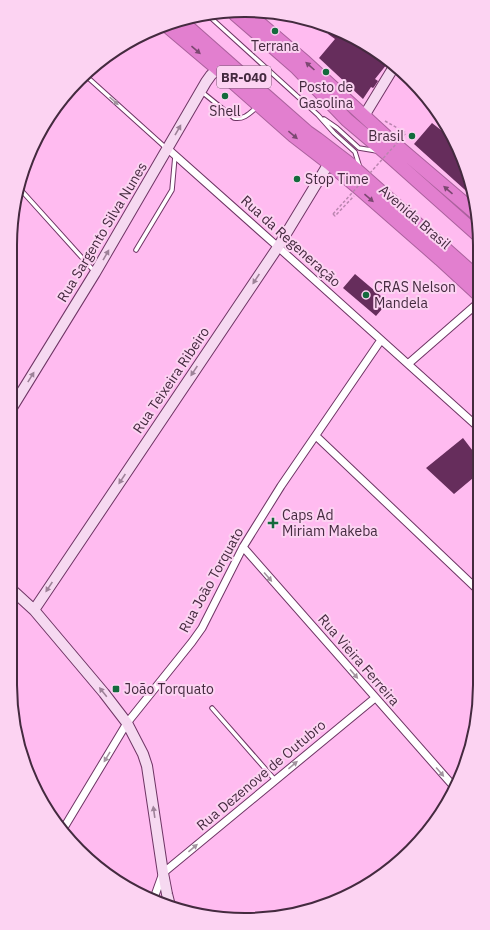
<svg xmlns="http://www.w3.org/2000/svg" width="490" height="930" font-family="'IBM Plex Sans',sans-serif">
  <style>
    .built { fill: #f6aee8 }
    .building { fill: #662d5c }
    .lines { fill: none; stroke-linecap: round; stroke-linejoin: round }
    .lane-casing { stroke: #6e3564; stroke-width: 5.5 }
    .street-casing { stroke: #6e3564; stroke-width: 9 }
    .secondary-casing { stroke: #6e3564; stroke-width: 12 }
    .highway-casing { stroke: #ab619d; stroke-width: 15 }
    .path { stroke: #bb86b0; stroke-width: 1.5; stroke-dasharray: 3 2; stroke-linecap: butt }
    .lane { stroke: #fff; stroke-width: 3.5 }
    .street { stroke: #fff; stroke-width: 7 }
    .secondary { stroke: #f6d9f1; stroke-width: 10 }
    .highway { stroke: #e27fcf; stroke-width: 13 }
    .path-bridge { stroke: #bb86b0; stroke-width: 1.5; stroke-dasharray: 3 2; stroke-linecap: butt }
    .oneway { fill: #7b4871 }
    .oneway2 { fill: #a2949f }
    .oneway3 { fill: #9d8298 }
    .poi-dot { fill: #136a3c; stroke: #fcd3f2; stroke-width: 1.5 }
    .labels { text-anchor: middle; stroke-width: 4; stroke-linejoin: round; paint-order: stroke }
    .shield { fill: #fcd3f2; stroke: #7b5d75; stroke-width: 1 }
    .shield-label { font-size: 13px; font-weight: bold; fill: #442a3f }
    .poi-label { font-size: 14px; fill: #442a3f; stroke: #fcd3f2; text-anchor: start }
    .street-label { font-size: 14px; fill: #442a3f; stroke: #fcd3f2 }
    .rim { fill: none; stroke: #442a3f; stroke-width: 2 }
  </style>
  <rect width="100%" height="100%" fill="#ffbbf0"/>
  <path class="built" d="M344,33L349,34L387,60L386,62Z"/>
  <path class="building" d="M331,29L340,32L387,64L375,79L378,81L374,87L373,88L371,87L363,99L319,58L335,39L328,34Z
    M432,123L446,134L449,132L462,155L474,198L414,144Z
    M355,274L388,302L376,316L343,288Z
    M463,438L479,459V473L454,494L426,468Z"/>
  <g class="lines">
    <defs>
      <path id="lane" d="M210,17L318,115L334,133L355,152L360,168
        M85,75L166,148
        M202,92L234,118C244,120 250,113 257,107
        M324,119L337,128L359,148L377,151
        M21,190L94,271
        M136,250L172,190L175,156
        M212,708L275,780"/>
      <path id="street" d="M168,149L278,247L479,428
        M408,364L478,303
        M316,436L479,591
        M243,547L456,789
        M62,831L127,723L192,642L202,628L243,547L281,486L381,340
        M154,898L163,873L375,698"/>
      <path id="secondary" d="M364,116L395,65
        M10,411L95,273L206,82L211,75L218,69
        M10,588L34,610L104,693L127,723L143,754L147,766L163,873L167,894L170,906
        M34,610L278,247L329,163"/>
      <path id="highway" d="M235,14L296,67L347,120L386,153L478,235
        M251,16L305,62L390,140L478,215
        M181,21L307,132L317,139L351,165L478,278
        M166,25L218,69L294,136L329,163L360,189L440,259L478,294"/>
    </defs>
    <use href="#lane" class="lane-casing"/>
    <use href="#street" class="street-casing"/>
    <use href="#secondary" class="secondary-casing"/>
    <use href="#highway" class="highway-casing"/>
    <path class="path" d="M385,121L406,133
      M333,214L335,216L354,196"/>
    <use href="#lane" class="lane"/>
    <use href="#street" class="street"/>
    <use href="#secondary" class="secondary"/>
    <use href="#highway" class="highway"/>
    <path class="path-bridge" d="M333,214L406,133"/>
  </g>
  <defs><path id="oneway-solid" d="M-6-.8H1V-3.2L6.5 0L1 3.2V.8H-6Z"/></defs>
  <g class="oneway">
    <use href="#oneway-solid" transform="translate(196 50) rotate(41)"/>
    <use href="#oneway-solid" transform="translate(310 66) rotate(-138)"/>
    <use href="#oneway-solid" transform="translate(293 135) rotate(40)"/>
    <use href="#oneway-solid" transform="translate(448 190) rotate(-139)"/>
    <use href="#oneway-solid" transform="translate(369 198) rotate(41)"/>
  </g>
  <g class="oneway2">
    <use href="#oneway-solid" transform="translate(114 101) rotate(42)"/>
    <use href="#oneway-solid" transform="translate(268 577) rotate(49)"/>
    <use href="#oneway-solid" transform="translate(354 674) rotate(49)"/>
    <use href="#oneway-solid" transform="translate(107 757) rotate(121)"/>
    <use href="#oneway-solid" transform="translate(293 765) rotate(-40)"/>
    <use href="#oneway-solid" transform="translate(440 772) rotate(49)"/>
    <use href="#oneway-solid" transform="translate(193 848) rotate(-40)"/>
  </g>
  <g class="oneway3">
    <use href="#oneway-solid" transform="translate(178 130) rotate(-60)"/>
    <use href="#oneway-solid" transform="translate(106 255) rotate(-60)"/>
    <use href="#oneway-solid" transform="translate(256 279) rotate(124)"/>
    <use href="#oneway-solid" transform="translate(194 371) rotate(124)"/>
    <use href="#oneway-solid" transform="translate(31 377) rotate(-58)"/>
    <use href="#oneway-solid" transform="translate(122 479) rotate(124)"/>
    <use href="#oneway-solid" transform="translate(49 587) rotate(124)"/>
    <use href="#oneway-solid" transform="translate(103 692) rotate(-129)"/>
    <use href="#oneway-solid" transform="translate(154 812) rotate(-98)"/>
  </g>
  <g class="poi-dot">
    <circle cx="275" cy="31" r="4"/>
    <circle cx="326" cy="72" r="4"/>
    <circle cx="225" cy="96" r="4"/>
    <circle cx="412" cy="136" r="4"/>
    <circle cx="297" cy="179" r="4"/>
    <circle cx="366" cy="295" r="4"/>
    <path d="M271 517h4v4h4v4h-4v4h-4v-4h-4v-4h4z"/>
    <rect x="112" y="685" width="8" height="8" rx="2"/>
  </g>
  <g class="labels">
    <rect class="shield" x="217" y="66" width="54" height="22" rx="3"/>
    <g class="shield-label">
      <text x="244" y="82">BR-040</text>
    </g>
    <g class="poi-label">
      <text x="275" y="51" text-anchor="middle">Terrana</text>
      <text x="326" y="92" text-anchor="middle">Posto de<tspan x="326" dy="16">Gasolina</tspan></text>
      <text x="225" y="116" text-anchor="middle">Shell</text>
      <text x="404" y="141" text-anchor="end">Brasil</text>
      <text x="305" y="184">Stop Time</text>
      <text x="374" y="292">CRAS Nelson<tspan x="374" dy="16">Mandela</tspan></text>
      <text x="282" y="520">Caps Ad<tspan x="282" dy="16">Miriam Makeba</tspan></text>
      <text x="124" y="694">João Torquato</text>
    </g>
    <g class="street-label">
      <text transform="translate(415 217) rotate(41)" y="5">Avenida Brasil</text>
      <text transform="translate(102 232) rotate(-59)" y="5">Rua Sargento Silva Nunes</text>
      <text transform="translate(291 241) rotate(42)" y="5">Rua da Regeneração</text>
      <text transform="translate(171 380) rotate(-56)" y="5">Rua Teixeira Ribeiro</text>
      <text transform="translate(211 580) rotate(-61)" y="5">Rua João Torquato</text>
      <text transform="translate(359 660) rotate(49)" y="5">Rua Vieira Ferreira</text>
      <text transform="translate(261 775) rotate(-40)" y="5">Rua Dezenove de Outubro</text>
    </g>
  </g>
  <path d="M0 0H490V930H0ZM245 17H245A228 228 0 0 1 473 245V685A228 228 0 0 1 245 913H245A228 228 0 0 1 17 685V245A228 228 0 0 1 245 17Z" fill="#fcd3f2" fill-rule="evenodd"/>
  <path class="rim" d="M245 17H245A228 228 0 0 1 473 245V685A228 228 0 0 1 245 913H245A228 228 0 0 1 17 685V245A228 228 0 0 1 245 17Z"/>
</svg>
